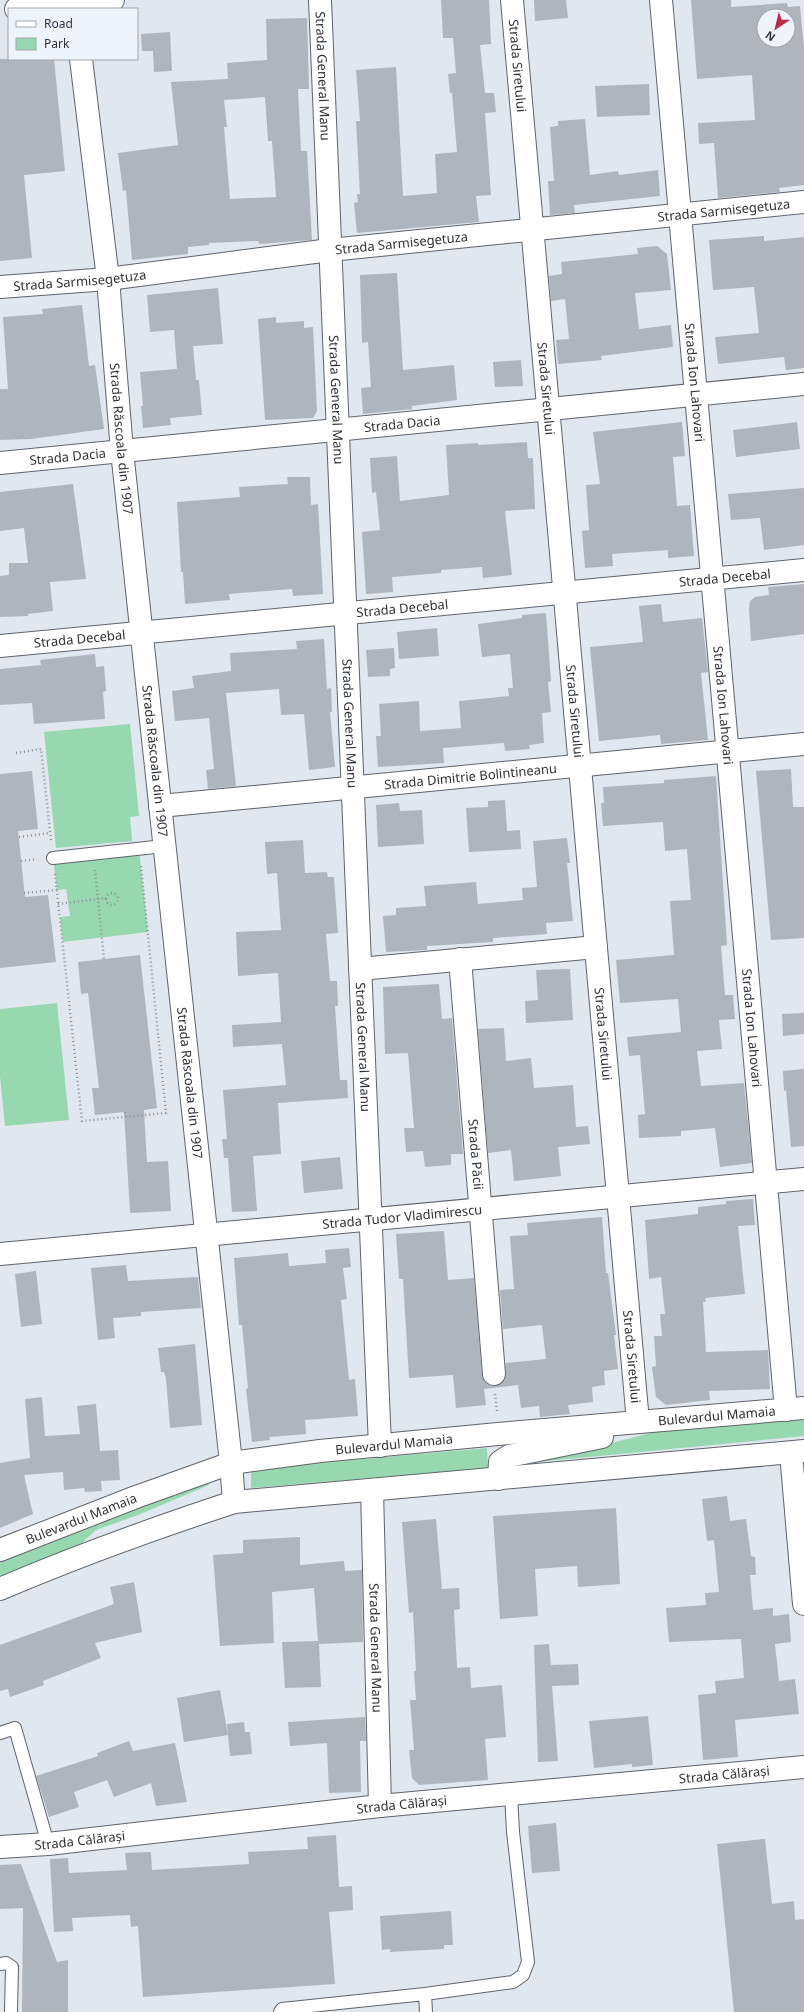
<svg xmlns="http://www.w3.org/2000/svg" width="804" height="2012" font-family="'Noto Sans',sans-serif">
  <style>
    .green { fill: #97d8b0 }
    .building { fill: #afb5bd; fill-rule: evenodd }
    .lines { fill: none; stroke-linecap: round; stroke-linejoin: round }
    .service-casing { stroke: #5f646b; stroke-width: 14 }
    .minor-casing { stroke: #5f646b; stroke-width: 24 }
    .tertiary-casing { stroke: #5f646b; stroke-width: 24 }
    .secondary-casing { stroke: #5f646b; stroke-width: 24 }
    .path { stroke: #8d9197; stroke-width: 2.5; stroke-dasharray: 1 3; stroke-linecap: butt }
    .service { stroke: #fff; stroke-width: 12 }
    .minor { stroke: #fff; stroke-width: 22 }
    .tertiary { stroke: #fff; stroke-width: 22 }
    .secondary { stroke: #fff; stroke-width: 22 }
    .labels { text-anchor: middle; stroke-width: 4; stroke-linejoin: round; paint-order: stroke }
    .street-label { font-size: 13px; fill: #2f3135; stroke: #eef4fd }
  </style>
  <rect width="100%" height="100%" fill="#e1e7ef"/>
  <path class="green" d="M130,724L139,816L130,817L132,841L56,848L44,732Z
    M139,849L148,932L63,942L60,917L70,916L66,889L57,890L53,858Z
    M57,1003L69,1120L5,1126L0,1076V1009Z
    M804,1418V1436L505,1465L585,1450L654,1432Z
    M487,1448L488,1468L251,1488V1469Z
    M207,1481L209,1485L138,1515L96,1530L82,1543L0,1578V1556Z"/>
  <path class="building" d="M441,0H489L491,44L480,45L485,93H494L496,112L485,113L491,195L476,196L479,222L357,233L354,203L358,202L357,194H360L356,121H360L356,70L396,67L403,196L437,193L435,154L457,152L452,93H450L448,74L456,73L453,38H443Z
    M534,0H566L568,18L535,21Z
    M691,0H731V7L787,3L788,7L800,6L804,48V185L779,188L780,192L718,198L714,143L699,144L698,123L755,120L752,75L697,79ZM764,16H788V40H764Z
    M307,18L309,89H298L301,151H307L312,240L259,244L258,241L209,243V245L188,247V254L132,260L126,190L123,191L118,153L178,145L171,82L228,79L227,63L267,60L266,19ZM265,97L268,141H272L276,197L230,199L224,127H227L224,100Z
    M170,32L172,71L154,72L153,51H142L141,34Z
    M0,59H54L65,171L24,175L32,258L0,261Z
    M649,84L650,115L597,117L595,86Z
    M585,119L590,175L618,171L619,175L658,170L660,196L574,205L575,213L550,215L548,181H554L550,127L558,126V121Z
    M764,236V241L804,237V368L786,370L784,357L718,364L715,337L759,333L754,287L713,290L709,240Z
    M657,246L667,254L671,290L635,293L639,329L671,325L673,347L601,356L602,360L558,364L556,340L569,339L565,299L551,301L549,276L562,274L561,262L638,254L637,248Z
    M397,273L403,370L454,365L457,400L412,406V409L363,414L361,388L371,387L368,342L362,343L360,275Z
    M218,288L223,344L193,346L196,380H199L202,415L170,418L171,425L143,428L141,406H143L140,372L177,369L174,330L150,332L147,295Z
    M82,305L89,366L95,365L104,429L31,439L0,440V389H8L3,317L43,314L42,309Z
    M276,317V323L304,321V328L313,327L317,411L313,418L265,420L258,319Z
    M521,360L523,386L495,387L493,362Z
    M682,422L685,456L673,457L677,506L690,505L694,556L668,558V550L612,554L613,566L585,568L582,531L589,530L586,485L600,484L593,432Z
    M797,422L800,449L736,457L733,430Z
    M527,442L528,458H533L535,509L505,511L512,575L483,578L482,567L441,570V573L392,577L393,592L366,594L362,532L380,530L376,492L372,493L370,458L397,456L400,501L449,495L446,445L478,443V445Z
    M287,477H310L311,505L318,504L323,594L293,596L292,589L229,594L230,600L185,604L183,572H181L177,502L240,497L239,487L288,484Z
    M73,484L86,579L50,582L53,611L28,614V616L0,617V576L9,575V563H28L24,528L0,531V492Z
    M804,488V545L764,550L760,518L731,520L728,494Z
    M804,584V634L751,641L749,609L750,601L755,597L769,595L768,587Z
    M661,604L663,622L702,618L708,672L701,673L708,740L661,744L660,735L599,741L590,647L643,642L639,606Z
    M546,613L551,681L548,682L551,712L542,713L544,743L529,745L530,749L505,751L504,743L443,748L444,763L378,767L376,736H381L379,704L419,701L420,731L461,728L459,701L509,696L508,688H513L510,654L482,657L478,624L522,618V615Z
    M437,628L439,656L399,659L397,632Z
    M324,639L327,689L331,688L332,712H330L335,767L309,770L304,714L281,715L279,689L226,693L236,786L208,789L206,770L214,769L209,718L175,721L172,691L194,688L192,676L231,671L230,653L297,649L296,641Z
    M394,648L395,668L390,669V676L368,677L366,650Z
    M95,654L96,667L104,666L106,691L103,692L105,719L34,724L32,703L0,705V669L41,665L40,660Z
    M791,769L793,807H804V938L771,940L756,771Z
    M32,771L38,829L18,831L25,897L48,895L56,962L0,968V774Z
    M716,776L727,945L721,946L725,995H733L735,1019L719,1020L722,1049L697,1051L701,1086L744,1083L752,1163L720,1167L715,1128L681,1131V1136L639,1138L638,1115L645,1114L640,1055L629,1056L627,1037L681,1032L678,999L620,1003L616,960L674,955L670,901L691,900L687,849L665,851L663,822L603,826L601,803H604L603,787L664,783V780Z
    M505,800L507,831L520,830L521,849L469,852L466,808L488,807V801Z
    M399,803L400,811L422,810L424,844L378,847L376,805Z
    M567,838L570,863H567L573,921L546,923L547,934L493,938V942L427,946V950L386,952L383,916L396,915V908L426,906L424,886L476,882L478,904L523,900L522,888L537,887L533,841Z
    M303,840L305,873L327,872L328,877H334L338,933L326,934L330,981H337L338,1006H335L340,1080H347L348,1098L278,1103L281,1154L253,1156L257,1211L232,1212L228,1158H224L222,1139H227L223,1090L286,1085L282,1044L233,1047L232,1025L281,1022L278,973L238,976L236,932L281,930L277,873L267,874L265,842Z
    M140,955L157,1108L144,1110L147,1162L168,1161L171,1211L130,1213L124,1112L95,1115L92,1088H99L88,993L81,994L78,962Z
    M570,969L573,1020L526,1023L525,1001L538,1000L536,970Z
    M439,984L442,1019L452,1018L463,1154H451V1165L425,1167L423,1151L406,1152L404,1128H414L408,1053L385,1054L383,987Z
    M804,1013V1034L783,1036L782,1014Z
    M504,1028L506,1061L531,1058L534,1088L573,1085L576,1127L588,1126L590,1144L558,1147L561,1176L514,1181L511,1150L488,1153L478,1029Z
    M804,1069V1146L791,1147L786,1090L784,1091L783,1071Z
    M340,1157L343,1189L304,1193L301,1161Z
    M753,1199L755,1225L738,1226L745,1294L705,1298L706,1302H703L706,1352L768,1350L770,1389L709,1391L710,1400L666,1405L656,1397L652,1367L656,1366L654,1336H662L660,1314H665L661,1277L649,1279L645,1220L698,1214V1207L726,1204V1201Z
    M602,1217L606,1273H608L616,1335H614L618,1369L604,1371L605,1385L592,1387L593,1402L568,1405L570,1414L540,1417L539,1406L521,1408L518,1385L484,1389L486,1405L456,1408L453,1375L409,1378L403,1279H399L396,1234L444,1231L448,1280L474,1278L482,1375L484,1381L488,1385L495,1386L501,1384L505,1379L506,1363L546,1359L542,1325L503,1329L500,1290L514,1289L510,1236L528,1235L527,1223Z
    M349,1248L351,1267L343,1268L347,1299L341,1300L349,1380L355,1379L358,1416L305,1420L306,1434L269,1437L270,1440L252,1442L246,1389L248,1388L242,1325H239L234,1258L288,1253L289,1266L326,1263L325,1250Z
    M126,1265L128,1281L198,1277L201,1308L141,1312V1316L113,1318L115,1338L98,1340L91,1268Z
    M36,1271L42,1324L21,1327L15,1274Z
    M195,1344L202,1425L170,1428L166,1378L164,1372H161L158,1348Z
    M42,1397L45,1436L80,1434L77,1406L96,1404L100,1451L118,1450L120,1480L101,1481L102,1491L85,1492L84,1488L64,1490L63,1472L24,1475L33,1514L0,1528V1463L30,1458L25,1399Z
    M727,1496L730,1521L746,1519L751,1556L755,1557L756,1575H750L753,1610L773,1608V1616L789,1614L791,1642L775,1644L779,1681L795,1679L799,1714L735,1720L738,1757L703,1760L698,1695L716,1693L715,1681L744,1678L741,1639L669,1642L666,1608L706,1605L705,1593L719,1592L714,1540L707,1541L702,1499Z
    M616,1508L620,1584L578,1587L577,1566L535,1569L538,1616L500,1619L493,1516Z
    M436,1519L442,1589L459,1588L460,1609L454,1610L457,1668L470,1667L471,1688L502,1685L506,1737L485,1739L488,1780L419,1785L412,1778L409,1750H414L410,1700H416L414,1671H416L413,1612L409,1613L402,1522Z
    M300,1537V1565L344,1561L345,1571L362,1570L363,1642L319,1644L321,1687L285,1688L282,1642L318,1641L314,1588L272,1592L274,1643L220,1646L213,1555L243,1553V1540Z
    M134,1582L142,1632L95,1643L101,1658L43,1681L44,1685L10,1697L8,1689L0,1691V1645L114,1604L110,1587Z
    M549,1644L551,1665L578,1664L579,1685L552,1686L558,1761L538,1762L534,1645Z
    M220,1690L228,1735L184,1742L177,1698Z
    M648,1716L653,1765L632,1767V1764L594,1768L589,1721Z
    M365,1717L366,1741H360L361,1792L329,1793L327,1743L290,1746L288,1722Z
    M244,1722L245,1732H250L252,1754L230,1756L227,1724Z
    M129,1741L133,1751L175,1743L187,1802L156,1806L151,1783L114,1797L107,1780L74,1792L79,1807L49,1817L36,1776L98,1756L97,1753Z
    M556,1823L560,1871L532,1873L528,1826Z
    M336,1835L339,1887L352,1886L353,1910L329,1912L335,1984L143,1997L138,1926L131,1927L130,1915L72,1918L73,1931L54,1932L50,1859L68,1858L69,1873L127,1870L125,1853L151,1852L152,1870L249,1864L248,1852L308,1849L307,1837Z
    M765,1839L772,1904L794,1901L795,1920L804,1919V2012H734L717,1844Z
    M21,1864L57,1962L68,1960V2012H22L23,1908L0,1909V1865Z
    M451,1911L453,1945H444V1949L390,1952V1949L382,1950L380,1916Z"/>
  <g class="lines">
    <defs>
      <path id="service" d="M53,858L164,846
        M0,1733L15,1728L48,1844
        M0,1964L6,1963L12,1967L11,2012
        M425,1994L426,2012
        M280,2012L282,2009L425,1994L513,1982L523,1975L528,1962L513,1832L511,1794"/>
      <g id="minor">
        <path id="s1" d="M320,0L380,1446"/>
        <path id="s2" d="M512,0L638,1422"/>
        <path id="s3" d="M661,0L786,1410"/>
        <path d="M16,9L113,0"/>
        <path id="s4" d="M0,287L108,279L330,250L804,202"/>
        <path id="s5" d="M0,463L804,384"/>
        <path id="s6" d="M0,646L804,570"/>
        <path id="s7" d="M160,806L804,744"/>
        <path id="s8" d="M460,959L494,1374"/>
        <path d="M360,969L596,947"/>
        <path id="s9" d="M0,1254L804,1179"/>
        <path d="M791,1453L804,1604"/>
        <path id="s10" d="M372,1490L380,1806"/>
        <path id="s11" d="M0,1847L48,1844L380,1806L804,1767"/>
      </g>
      <g id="tertiary">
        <path d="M73,0L74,9"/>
        <path id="s12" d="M81,59L108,279L122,451L231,1463"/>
      </g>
      <g id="secondary">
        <path d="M231,1463L234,1502"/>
        <path d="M499,1479L500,1462L509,1456L602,1437"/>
        <path id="s13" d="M0,1550L136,1497L231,1463L320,1451L498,1434L804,1408"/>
        <path d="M0,1589C77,1556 155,1528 234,1502L804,1451"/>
      </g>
    </defs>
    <use href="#service" class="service-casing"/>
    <use href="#minor" class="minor-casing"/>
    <use href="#tertiary" class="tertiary-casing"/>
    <use href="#secondary" class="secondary-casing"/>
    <path class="path" d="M16,753L41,749L51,841
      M19,837L50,833
      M21,861L37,859
      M95,870L104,959
      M55,874L82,1121L166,1113L141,866
      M106 899a6 6 0 1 1 12 0a6 6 0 1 1-12 0Z
      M24,893L57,890
      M58,904L106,898
      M125,1112L126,1117
      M495,1394L497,1411"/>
    <use href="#service" class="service"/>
    <use href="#minor" class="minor"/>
    <use href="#tertiary" class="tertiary"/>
    <use href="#secondary" class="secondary"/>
  </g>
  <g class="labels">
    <g class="street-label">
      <text dy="5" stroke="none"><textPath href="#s2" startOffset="66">Strada Siretului</textPath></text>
      <text dy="5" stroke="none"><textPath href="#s1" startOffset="76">Strada General Manu</textPath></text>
      <text dy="5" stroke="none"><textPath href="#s4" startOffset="728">Strada Sarmisegetuza</textPath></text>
      <text dy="5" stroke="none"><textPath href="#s4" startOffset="404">Strada Sarmisegetuza</textPath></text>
      <text dy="5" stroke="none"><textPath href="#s4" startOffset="80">Strada Sarmisegetuza</textPath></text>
      <text dy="5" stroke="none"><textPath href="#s3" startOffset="384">Strada Ion Lahovari</textPath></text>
      <text dy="5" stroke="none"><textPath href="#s2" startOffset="390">Strada Siretului</textPath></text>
      <text dy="5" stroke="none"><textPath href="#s1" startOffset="400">Strada General Manu</textPath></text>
      <text dy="5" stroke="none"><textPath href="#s5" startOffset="404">Strada Dacia</textPath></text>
      <text dy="5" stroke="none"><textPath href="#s12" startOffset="382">Strada Răscoala din 1907</textPath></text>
      <text dy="5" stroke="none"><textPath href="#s5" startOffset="68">Strada Dacia</textPath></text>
      <text dy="5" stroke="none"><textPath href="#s6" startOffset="728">Strada Decebal</textPath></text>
      <text dy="5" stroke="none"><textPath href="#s6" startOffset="404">Strada Decebal</textPath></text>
      <text dy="5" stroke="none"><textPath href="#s6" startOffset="80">Strada Decebal</textPath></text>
      <text dy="5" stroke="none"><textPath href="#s3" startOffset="708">Strada Ion Lahovari</textPath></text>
      <text dy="5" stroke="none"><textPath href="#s2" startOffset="714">Strada Siretului</textPath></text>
      <text dy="5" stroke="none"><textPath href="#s1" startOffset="724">Strada General Manu</textPath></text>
      <text dy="5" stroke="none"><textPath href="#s12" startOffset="706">Strada Răscoala din 1907</textPath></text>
      <text dy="5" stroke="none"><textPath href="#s7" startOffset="312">Strada Dimitrie Bolintineanu</textPath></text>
      <text dy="5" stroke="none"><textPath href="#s3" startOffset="1032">Strada Ion Lahovari</textPath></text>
      <text dy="5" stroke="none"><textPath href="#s2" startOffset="1038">Strada Siretului</textPath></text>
      <text dy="5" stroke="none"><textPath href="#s1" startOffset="1048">Strada General Manu</textPath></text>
      <text dy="5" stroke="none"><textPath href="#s12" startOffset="1030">Strada Răscoala din 1907</textPath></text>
      <text dy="5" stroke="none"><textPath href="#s8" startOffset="196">Strada Păcii</textPath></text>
      <text dy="5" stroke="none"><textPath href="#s9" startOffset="404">Strada Tudor Vladimirescu</textPath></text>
      <text dy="5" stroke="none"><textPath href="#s2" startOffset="1362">Strada Siretului</textPath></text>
      <text dy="5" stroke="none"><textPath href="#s13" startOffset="735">Bulevardul Mamaia</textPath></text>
      <text dy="5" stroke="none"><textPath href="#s13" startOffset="411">Bulevardul Mamaia</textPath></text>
      <text dy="5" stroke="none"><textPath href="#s13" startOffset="87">Bulevardul Mamaia</textPath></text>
      <text dy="5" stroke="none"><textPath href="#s10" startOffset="158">Strada General Manu</textPath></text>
      <text dy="5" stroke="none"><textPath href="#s11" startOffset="728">Strada Călărași</textPath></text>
      <text dy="5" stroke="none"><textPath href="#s11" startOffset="404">Strada Călărași</textPath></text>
      <text dy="5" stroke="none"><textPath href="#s11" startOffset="80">Strada Călărași</textPath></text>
    </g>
  </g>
  <rect x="8" y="8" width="130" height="52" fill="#eef4fd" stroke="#a2a6ad"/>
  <rect x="16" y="21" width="20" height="6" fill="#ffffff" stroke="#a2a6ad"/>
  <text x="44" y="28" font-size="12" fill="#2f3135">Road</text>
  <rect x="16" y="38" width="20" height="12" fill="#97d8b0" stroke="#a2a6ad"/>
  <text x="44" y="48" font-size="12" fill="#2f3135">Park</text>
  <g transform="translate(776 28) rotate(215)"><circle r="19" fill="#eef4fd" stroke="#a2a6ad"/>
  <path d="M0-3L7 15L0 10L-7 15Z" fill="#bc2b45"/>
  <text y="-6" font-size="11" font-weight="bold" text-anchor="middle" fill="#2f3135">N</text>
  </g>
</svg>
